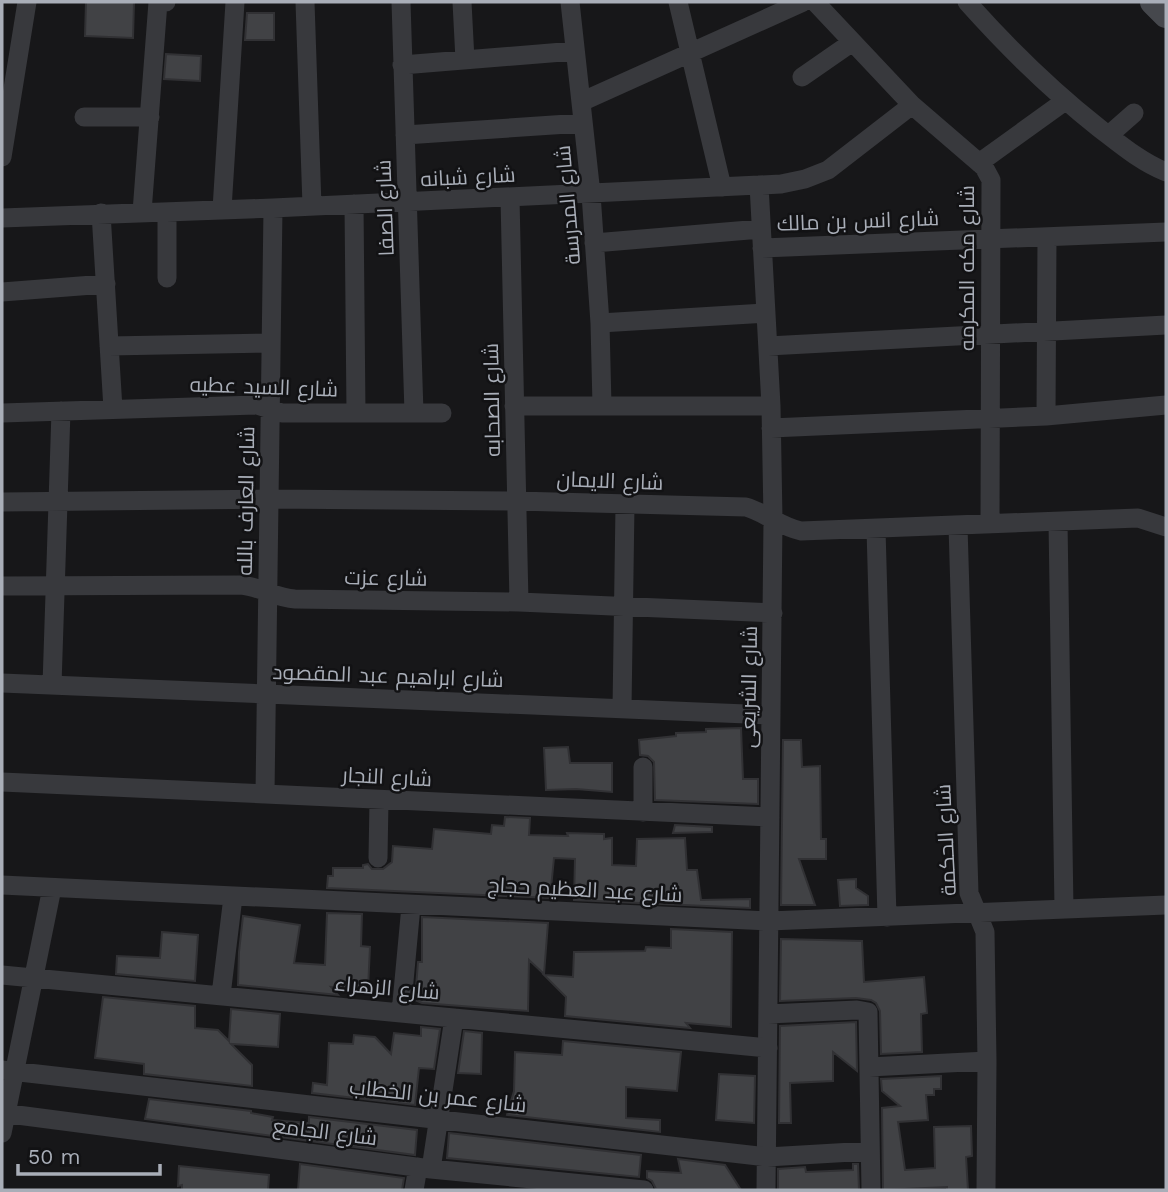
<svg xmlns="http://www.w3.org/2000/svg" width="1168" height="1192" font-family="'Work Sans',Cairo,sans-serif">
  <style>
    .building { fill: #414245; stroke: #313134; stroke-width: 2 }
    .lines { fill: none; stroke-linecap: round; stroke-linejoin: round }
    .street { stroke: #38393d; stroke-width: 19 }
    .secondary { stroke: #46484d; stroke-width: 26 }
    .labels { text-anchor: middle; stroke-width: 5; stroke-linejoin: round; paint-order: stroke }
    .street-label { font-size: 21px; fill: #a9aeb8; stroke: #121214 }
  </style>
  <rect width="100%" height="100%" fill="#171719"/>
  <path class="building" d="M86,2H134L133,38L85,36Z
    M247,13H274V40H245Z
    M166,54L201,56L200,81L164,79Z
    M741,728L743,779H758V804L655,800L654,762L648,756L640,755L639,740L676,736V733L706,732V729Z
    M783,740H801L802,767L820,766L821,839H826V859H799L815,905H781Z
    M568,747L570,763H612V792L576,789L546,790L544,748Z
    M505,817L530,818L529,835L568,836L567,833L604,834V839L612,838V865L636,866L637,839L685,838L687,870H697L701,900L750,899V908L574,900L575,859L554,858L550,898L327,888L328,876H333V868H363V865L368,864L372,869H383L392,862L393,846L432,849L434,829L491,834L492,825L504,826Z
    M675,825L712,827V832L673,833Z
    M856,879V888L868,896V905L840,906L838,880Z
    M327,913L362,914L361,946L370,947L368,989L331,987L338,995L238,985L239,952L243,916L300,925L294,963L325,965Z
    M422,917L548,923L544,974L529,960L528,1011L422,1003L415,1000L418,962H422Z
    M671,929L732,932L731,1027L686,1023L690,1028L565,1016L566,997L544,975L573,977L574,952L645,951L646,947L671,948Z
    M162,932L198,935L195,981L116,974L117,956L160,958Z
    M781,939L862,941L864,982L924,977L927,1013L921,1014L922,1052L881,1054L880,1011L876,1003L871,1000L856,998L780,1001Z
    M103,997L195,1006V1028L218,1030L229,1041L231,1009L280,1014L278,1047L231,1044L252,1065V1086L144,1074V1064L95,1058Z
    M856,1022L857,1071L833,1052V1081L790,1083L791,1123H779L780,1026Z
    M421,1027L440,1029L434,1069L419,1068L415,1105L312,1093L313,1083L327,1085L329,1043L353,1044L354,1035L375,1037L391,1054L394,1033L421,1036Z
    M464,1031L482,1033L481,1074L458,1073Z
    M563,1041L681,1052L677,1091L626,1087V1118L660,1120V1132L507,1115L514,1091L515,1052L562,1055Z
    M719,1074L755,1076L754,1123L716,1120Z
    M941,1076V1089H934V1095H926L928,1120L898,1122L905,1170L935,1168L934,1127L971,1126L972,1156L966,1157L968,1190H947V1187L883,1190L882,1108L900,1106L882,1091L881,1079Z
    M149,1099L251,1111V1113L273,1117L272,1120L309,1123V1117L417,1130L415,1155L145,1119Z
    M449,1133L641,1155L639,1177L447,1158Z
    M678,1159L725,1165L741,1190L656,1189L652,1181L647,1178V1171L681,1173Z
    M300,1164L404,1178L402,1190H298Z
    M853,1164H858L859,1190H778V1169L805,1167L806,1172L853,1170Z
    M179,1166L269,1175L268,1190H182V1185L178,1186Z"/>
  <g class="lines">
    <path class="street" d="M305,2L312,206
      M401,2L414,413
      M462,2L465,60
      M570,2L591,194L600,323L602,406
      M678,2L722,187
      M815,2L912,105L984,167L991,180L990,524
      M967,2C1008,48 1051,90 1099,128C1121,145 1141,162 1166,172
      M402,65L575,51
      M802,77L851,43
      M581,102L803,2
      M84,117H150
      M405,135L583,123
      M1109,135L1134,113
      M2,157L27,2
      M979,163L1065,101
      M759,185L771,406L773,519L766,1190
      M510,198L519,602
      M354,204L356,413
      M222,209L235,2
      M142,212L158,2H166
      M167,212V278
      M101,213L113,409
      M2,218L273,208L781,184L805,179L828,170L912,105
      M594,243L761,229
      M762,248L1166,232
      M2,292L106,284
      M600,323L766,313
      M109,346L271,343
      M768,346L1166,325
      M514,406H771
      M2,413L257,405L282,413H442
      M1046,416L1047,237
      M771,428L1046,416L1166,405
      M2,502L269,499L516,501L746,507C766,513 781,527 801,531L1138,518L1166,527
      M1058,522L1064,909
      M958,526L969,893L985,932L987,1061L986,1190
      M876,529L887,917
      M2,586L241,585C261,587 276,598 295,599L519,602L773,613
      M2,683L771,715
      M52,685L61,411
      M622,709L625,505
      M2,782L770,817
      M265,794L273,208
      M643,812V767
      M378,858L379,800
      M2,885L769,921L1166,905
      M2,975L768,1048
      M221,995L233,897
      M401,1013L411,906
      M768,1014L857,1010L868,1012L871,1190
      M869,1067L987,1061
      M2,1070L767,1157L870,1151
      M2,1113L431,1169L644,1190
      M2,1133L52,888
      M431,1169L454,1018
      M414,1190L418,1167"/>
    <path class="secondary" d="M1153,2L1166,15"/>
  </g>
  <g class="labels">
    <g class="street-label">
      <text transform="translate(468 177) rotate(-3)" y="7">شارع شبانه</text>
      <text transform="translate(568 205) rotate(-95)" y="7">شارع المدرسة</text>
      <text transform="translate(385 208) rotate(-92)" y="7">شارع الصفا</text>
      <text transform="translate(858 221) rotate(-2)" y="7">شارع انس بن مالك</text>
      <text transform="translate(967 268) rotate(-90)" y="7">شارع مكه المكرمه</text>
      <text transform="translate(264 387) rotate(2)" y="7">شارع السيد عطيه</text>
      <text transform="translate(492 400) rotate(-91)" y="7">شارع الصحابه</text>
      <text transform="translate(610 481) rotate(2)" y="7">شارع الايمان</text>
      <text transform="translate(246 501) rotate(-89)" y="7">شارع العارف بالله</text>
      <text transform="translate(386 578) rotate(1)" y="7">شارع عزت</text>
      <text transform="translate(388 676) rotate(2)" y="7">شارع ابراهيم عبد المقصود</text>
      <text transform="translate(749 687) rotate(-89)" y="7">شارع الشريعى</text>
      <text transform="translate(387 777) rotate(3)" y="7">شارع النجار</text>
      <text transform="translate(946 840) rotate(-93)" y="7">شارع الحكمة</text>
      <text transform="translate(585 890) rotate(3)" y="7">شارع عبد العظيم حجاج</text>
      <text transform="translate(387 988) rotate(5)" y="7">شارع الزهراء</text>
      <text transform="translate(438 1096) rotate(6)" y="7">شارع عمر بن الخطاب</text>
      <text transform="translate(325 1132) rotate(7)" y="7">شارع الجامع</text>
    </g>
  </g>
  <rect width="1168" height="1192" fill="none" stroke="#a9aeb8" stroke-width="7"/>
  <path d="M18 1164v10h142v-10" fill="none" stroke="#a9aeb8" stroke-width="3.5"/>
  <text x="28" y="1164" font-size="21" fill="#a9aeb8" stroke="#121214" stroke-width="5" paint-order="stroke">50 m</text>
</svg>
